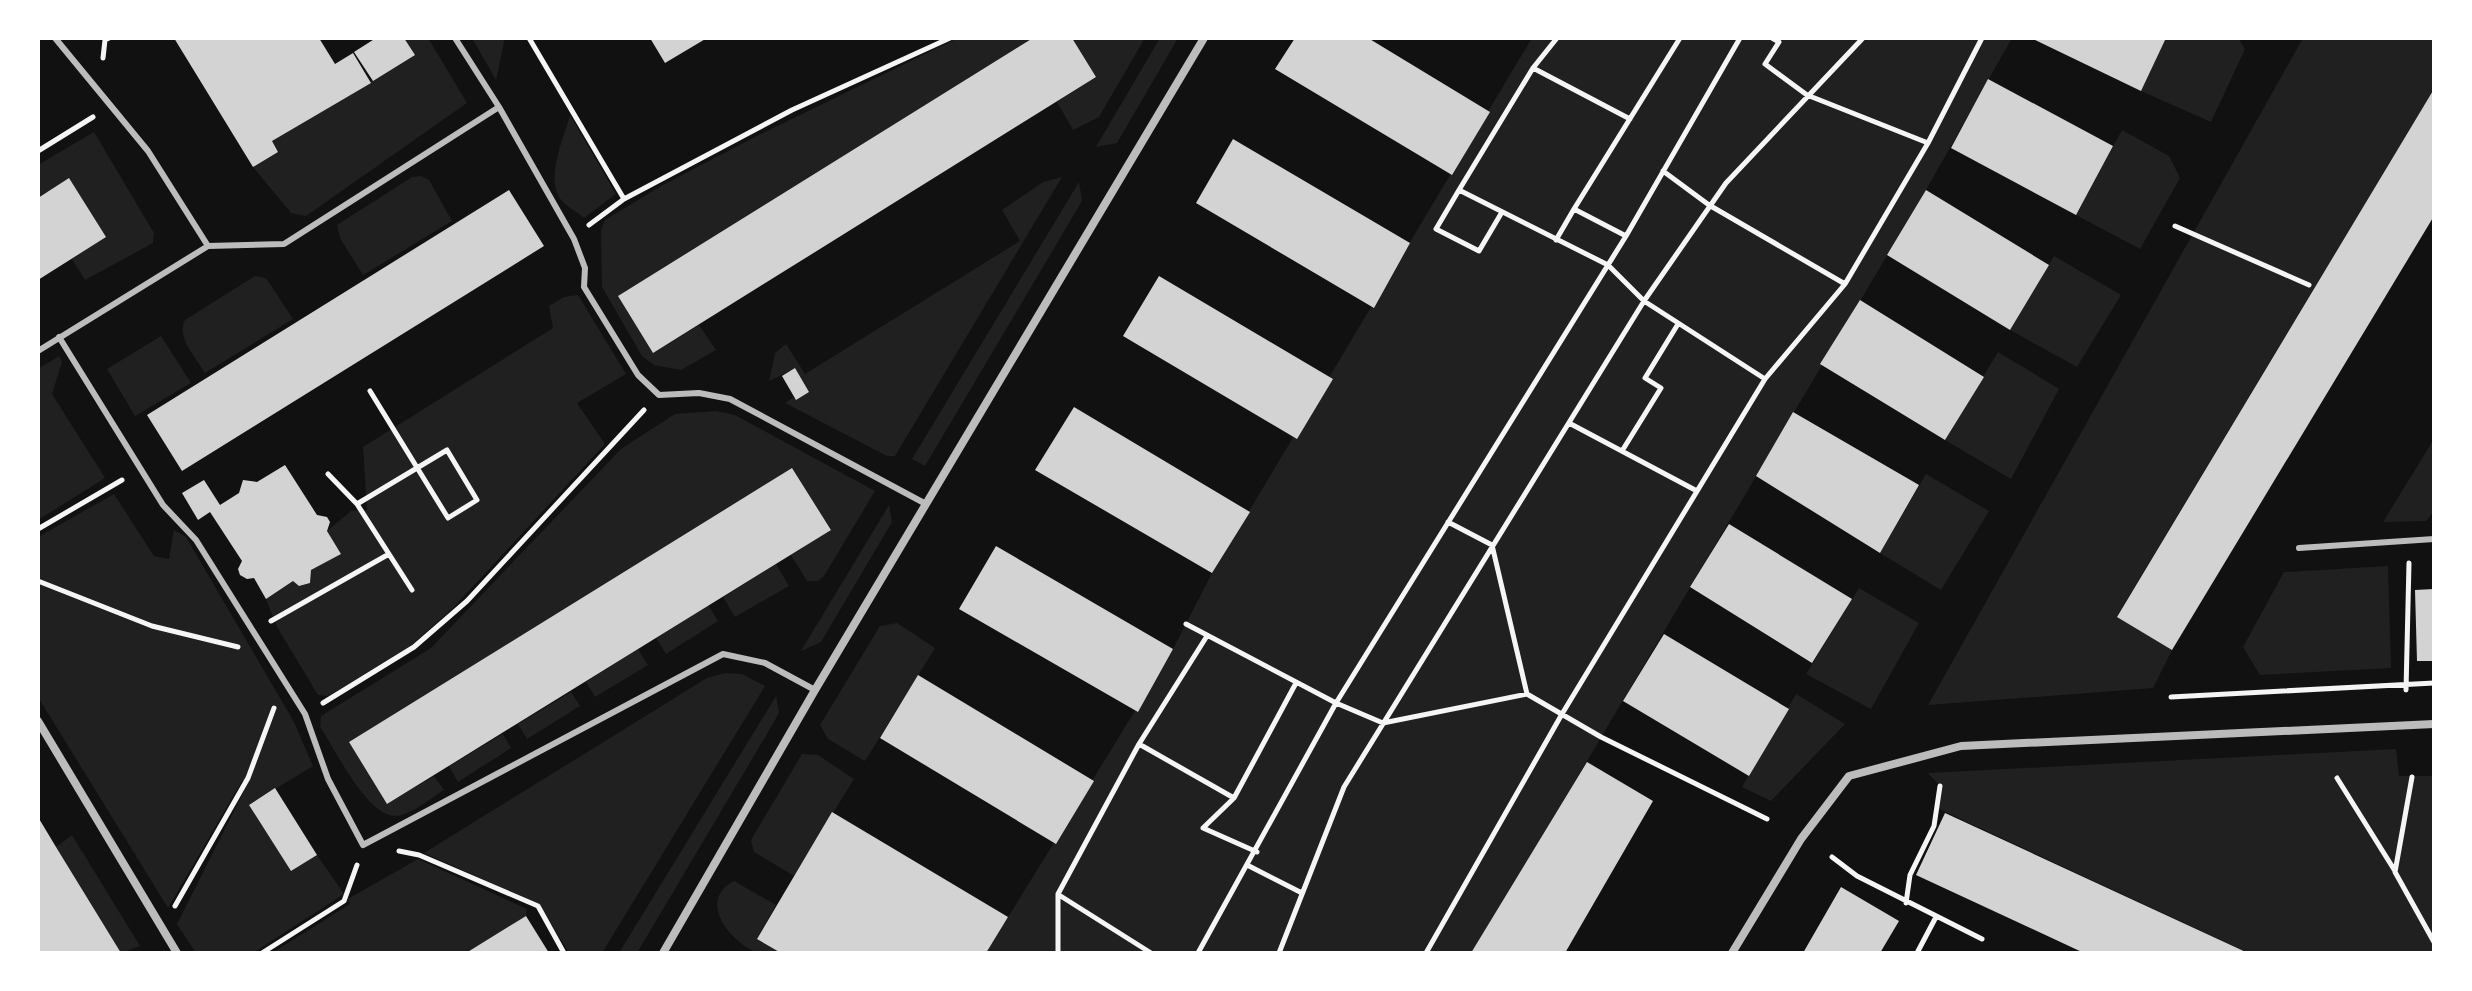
<svg xmlns="http://www.w3.org/2000/svg" width="2472" height="991" font-family="Commissioner,sans-serif">
  <style>
    .green { fill: #202020 }
    .building { fill: #d3d3d3 }
    .lines { fill: none; stroke-linecap: round; stroke-linejoin: round }
    .path { stroke: #f5f5f5; stroke-width: 5 }
    .service { stroke: #bcbcbc; stroke-width: 6 }
    .minor { stroke: #bcbcbc; stroke-width: 8 }
  </style>
  <rect width="100%" height="100%" fill="#111"/>
  <path class="green" d="M404,38H428L467,103L306,216L291,213L253,167L278,152L272,141L414,55Z
    M472,38H505L496,80Z
    M958,38H1033L618,296L653,353L699,325L716,350L681,370L654,365L642,356L602,287L601,230L605,220L661,186L755,137Z
    M1072,38H1145L1099,117L1073,130L1057,102L1096,77Z
    M1160,38H1178L1117,143L1096,147Z
    M1532,38H2012L1926,190L1473,953H986L1173,649L1212,573Z
    M2166,38H2238L2245,49L2211,122L2141,91Z
    M2303,38H2434V89L2117,616L2172,650L2153,688L1928,705Z
    M570,115L616,194L584,218C577,212 569,208 563,202C543,182 564,138 570,115Z
    M2122,130L2169,156L2180,178L2140,249L2076,215Z
    M94,132L154,233L153,243L85,280L72,259L105,237L69,179L38,198V165Z
    M421,176L429,180L452,221L363,275L340,238L337,225L412,177Z
    M1062,177L895,456H887L785,403L794,397L796,399L795,369L769,381L775,353L786,344L805,374L1020,241L1002,210L1043,182Z
    M1079,182L1082,201L925,466L912,459Z
    M2054,256L2121,295L2077,367L2010,330Z
    M255,276L266,278L293,319L205,373C196,358 176,337 185,320Z
    M578,295L626,374L577,403L605,444L453,608L409,647L328,696L318,695L277,627L266,599L293,581L299,586L310,583L311,570L341,554L327,531L351,511L367,510L363,447L553,328L549,306L564,297Z
    M161,336L191,383L135,416L107,369Z
    M1998,352L2059,389L2011,479L1945,440Z
    M59,356L62,362L52,394L105,478L38,520V369Z
    M716,411L735,415L875,491L824,576L818,581H807L791,555L831,529L792,468L349,742L387,804L434,776L444,790C431,798 410,816 394,816C366,814 335,749 320,727L321,716L431,648L621,449L675,414Z
    M2434,439V511L2426,521L2383,522Z
    M1926,474L1989,511L1941,590L1880,553Z
    M114,494L154,556L169,559L174,530L186,537L294,722L313,766L249,805L291,871L317,855L344,894L253,953H196L177,924L249,781H242L168,908L38,697V537Z
    M889,505L892,522L821,642L801,651Z
    M776,564L789,586L735,617L723,597Z
    M2388,566L2391,668L2260,675L2243,647L2284,572Z
    M1859,588L1919,623L1871,709L1806,674Z
    M708,605L718,621L666,654L656,638Z
    M897,623L935,648L865,761L828,739L820,725L880,626Z
    M638,649L648,665L595,697L586,682Z
    M725,673L742,674L765,686L602,953H569L539,904L424,853L707,678Z
    M571,692L580,706L527,739L518,724Z
    M1796,694L1845,724L1771,801L1742,787Z
    M776,696L779,712L774,722L637,953H619Z
    M503,734L511,748L458,782L449,766Z
    M2396,749L2399,776H2434V953H2249L1937,808L1940,786L1928,773Z
    M802,754L818,755L854,779L794,876L754,852L751,840Z
    M72,835L140,946L121,953L56,847Z
    M418,859L527,909L526,916L466,953H272L350,904L348,899Z
    M734,881L776,905L757,938L781,953C773,953 762,955 756,952C729,941 697,900 734,881Z"/>
  <path class="building" d="M174,38H319L335,64L353,53L371,83L272,141L278,152L253,167Z
    M376,38H404L415,55L373,81L354,52Z
    M650,38H707L665,63Z
    M1033,38H1072L1096,77L653,353L618,296Z
    M1295,38H1368L1490,112L1452,175L1275,69Z
    M2031,38H2166L2141,91Z
    M1988,79L2113,146L2076,215L1951,148Z
    M2434,89V216L2172,650L2117,617Z
    M1233,139L1410,243L1374,308L1196,203Z
    M69,178L106,237L38,280V198Z
    M509,190L544,246L182,471L147,415Z
    M1926,190L2049,265L2010,330L1887,255Z
    M1159,276L1333,379L1297,439L1123,336Z
    M1860,300L1984,377L1945,440L1820,364Z
    M795,368L809,392L796,400L782,376Z
    M1074,407L1250,512L1212,573L1035,470Z
    M1793,412L1919,485L1880,553L1756,476Z
    M285,465L317,515L327,517L330,522L327,531L341,554L311,570L310,583L299,586L293,581L266,599L254,578L247,579L240,575L238,569L242,561L210,512L198,520L182,493L204,480L220,505L239,493L243,480L257,482Z
    M792,468L831,530L387,804L349,742Z
    M1729,524L1852,599L1812,663L1690,587Z
    M996,546L1173,649L1138,712L959,609Z
    M2434,589V661H2417L2415,590Z
    M1664,634L1789,709L1749,776L1623,701Z
    M918,675L1094,781L1056,844L880,738Z
    M1587,762L1653,801L1565,953H1471Z
    M275,788L317,855L291,871L249,805Z
    M832,812L1008,917L986,953H781L757,939Z
    M1945,813L2248,953H2084L1916,875Z
    M38,817L56,847L121,953H38Z
    M1841,887L1899,921L1880,953H1803Z
    M526,916L549,953H466Z"/>
  <g class="lines">
    <path class="path" d="M529,38L624,199
      M1772,38L1779,42L1765,64L1807,95L1928,143
      M103,58L105,40L109,38
      M1533,68L1630,119
      M38,151L93,117
      M1663,171L1709,205L1845,284
      M1459,190L1533,68L1557,38
      M1502,212L1479,251L1436,229L1459,190L1608,265L1644,301L1765,379
      M589,225L624,199L792,110L950,38
      M2175,226L2309,285
      M1626,236L1574,209L1680,38
      M1556,240L1574,209
      M1569,423L1697,491
      M1622,451L1661,388L1645,378L1678,324
      M328,474L357,504L412,590
      M357,504L447,450L477,500L448,518L370,391
      M1448,522L1492,545L1527,694
      M38,529L122,480
      M38,581L152,626L238,647
      M271,621L389,554
      M1186,624L1336,703L1383,723L1527,694L1601,737L1767,819
      M2406,690L2409,563
      M2171,697L2434,683
      M323,703L414,647L467,601L644,410
      M1139,744L1234,798
      M2412,777L2395,872L2434,942
      M2337,778L2395,871
      M399,851L419,855L538,906L564,953
      M1257,852L1203,828L1234,798L1296,683
      M1832,857L1857,876L1982,939
      M1249,866L1302,893
      M1059,895L1151,953
      M1906,903L1910,875L1934,826L1940,786
      M175,906L248,778L274,708
      M262,953L344,901L357,865
      M1058,953V894L1139,744L1207,636
      M1198,953L1336,703L1626,236L1740,38
      M1279,953L1344,787L1644,301L1726,183L1863,38
      M1426,953L1562,714L1765,379L1845,284L1928,143L1982,38
      M1917,953L1936,917"/>
    <path class="service" d="M455,38L499,107
      M208,246L284,244L499,107L574,239L585,268L584,287L638,375L659,395L699,393L730,399L926,504
      M59,337L163,505L196,540L305,714L328,779L363,845L723,654L765,663L815,690
      M38,351L208,246L148,151L55,38
      M2299,548L2434,539"/>
    <path class="minor" d="M38,721L177,953
      M663,953L815,690L1204,38
      M1732,953L1801,839L1849,776L1961,746L2434,724"/>
  </g>
  <rect width="2472" height="991" fill="none" stroke="#ffffff" stroke-width="80"/>
</svg>
